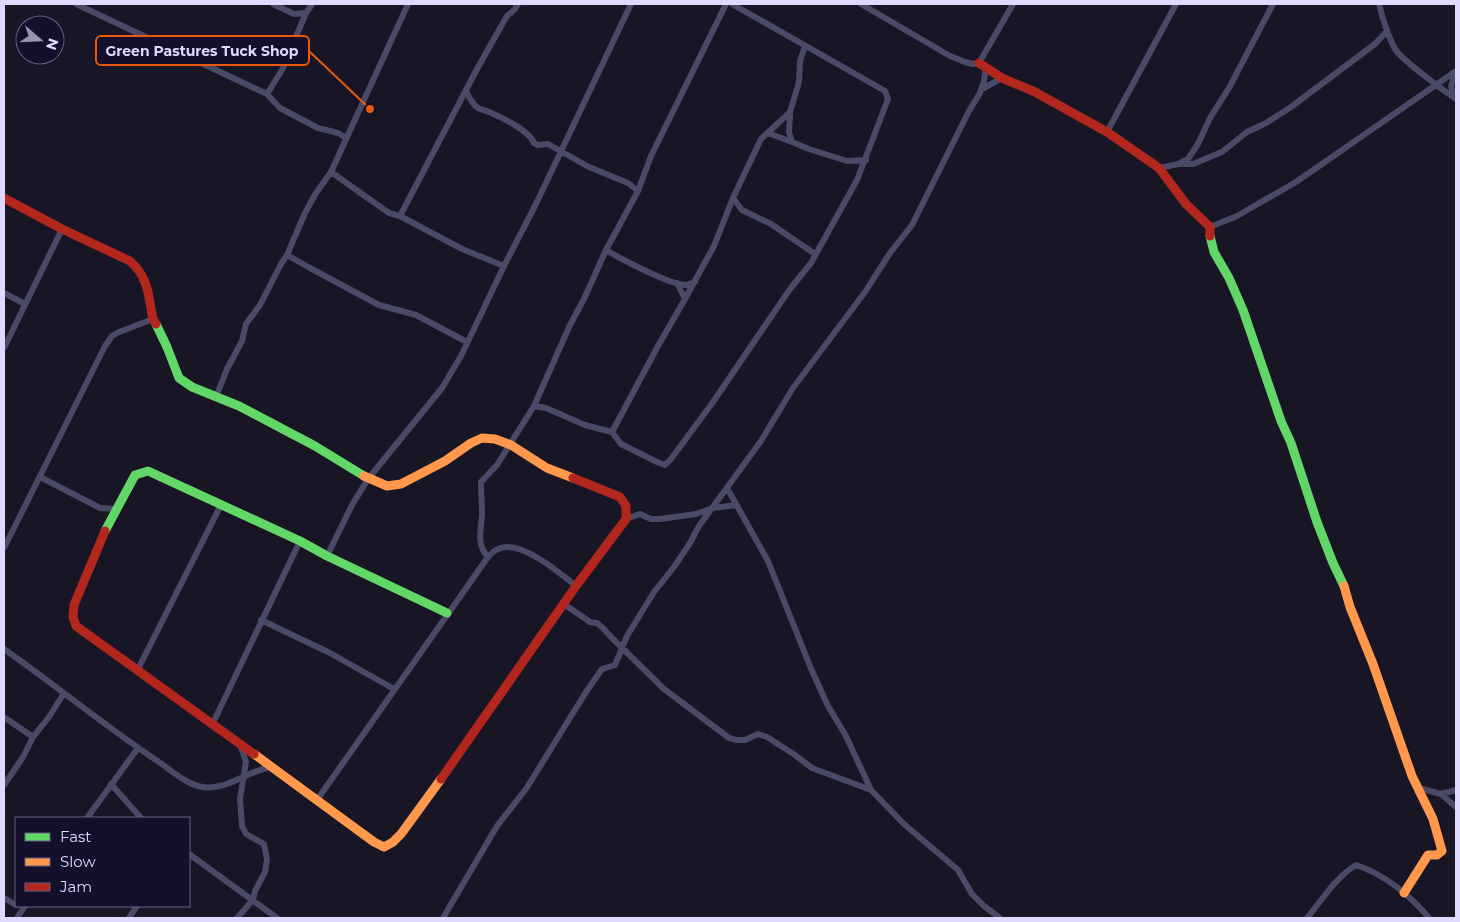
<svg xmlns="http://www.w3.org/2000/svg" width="1460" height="922" font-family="Montserrat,sans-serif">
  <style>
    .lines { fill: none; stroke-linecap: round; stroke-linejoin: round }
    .street { stroke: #4b4a66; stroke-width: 6 }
    .fast { stroke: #63d668; stroke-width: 9 }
    .slow { stroke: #ff974d; stroke-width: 9 }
    .jam { stroke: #b3261e; stroke-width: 9 }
    .leader { fill: none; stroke: #e8590c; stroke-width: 2 }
    .callout-dot { fill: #e8590c; stroke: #140f2b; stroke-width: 2 }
    .callout { fill: #140f2b; stroke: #e8590c; stroke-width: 2 }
    .callout-label { font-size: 14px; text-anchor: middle; font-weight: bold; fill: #ded9ff }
  </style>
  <rect width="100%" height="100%" fill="#181525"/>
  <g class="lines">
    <path class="street" d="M76,4L267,94L280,108L318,128L338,133L346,138
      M273,4L294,14L306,13
      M861,4L950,56L965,62L973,64L979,63L1013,4
      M1379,4C1383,19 1387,35 1395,49C1403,61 1443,90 1456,99
      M982,89L1002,78
      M466,91C469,97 472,104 478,108C481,110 485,110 489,112C501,117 530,131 534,143L538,145L548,144L589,167L628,183L638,191
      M267,94L282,70L306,13L312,4
      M1454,97L1451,86L1456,73
      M790,114L789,132L792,142L809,149L847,161L866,160
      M1107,132L1176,4
      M768,133L792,142
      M1178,164H1193L1222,152L1247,132L1266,123L1291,107L1375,44L1387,31
      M1159,168L1178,164L1188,159L1198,144L1210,118L1229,88L1273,4
      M331,172L389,213L400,216L462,249L504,266
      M733,198L742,210L771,224L815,254
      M400,216L477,69L507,16L515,9L518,4
      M1210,227L1237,216L1296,182L1456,71
      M606,250C621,259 672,286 687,285C689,284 692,283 695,282
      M287,255L310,268L379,305L416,315L467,342
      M677,283L685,299L714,246L733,198L761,139L790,112L799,82L800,61L805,46
      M4,293L25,304
      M4,348L62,229
      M216,397L227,369L242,341L246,324L260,305L281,264L287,255L305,213L316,193L331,172L408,4
      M534,406L546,408L585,425L612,432L658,346L685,299
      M612,432L621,444L657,462L665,465L671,459L713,402L790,289L811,263L857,180L888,99L885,91L732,4
      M40,477L100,508L117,509
      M727,488L768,561L812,671L828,706L846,736L871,790L904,824L958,870L972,894L984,906L1000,918
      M626,519L640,514L651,519H660L696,514L713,508L736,505
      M4,548L105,346L112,336L119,332L153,319
      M327,556L352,505L368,479L442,388L461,356L504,266L535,206L631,4
      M488,557C476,544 481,531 482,515C482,504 481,493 481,482L497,465L534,406L570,325L584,299L606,250L638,191L651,156L726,4
      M564,604L590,622L597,623L603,628L610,636L664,689L729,738L737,740H745L758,734L767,737L795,755L812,768L871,790
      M261,620L330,653L394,689
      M4,649C55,685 104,725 156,760C170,769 185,784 202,787C227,791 247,771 271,767
      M138,669L221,505
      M4,717L33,737
      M213,723L300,541
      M111,784L141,818
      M4,785L23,757L33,737L49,717L64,693
      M1419,788L1441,794L1456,807
      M1441,794L1456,790
      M317,800L488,557C492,553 495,549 501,548C522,541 560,573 576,586
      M87,818L138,748
      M189,854L277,918
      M4,898L16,905
      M17,918L25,906
      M129,918L137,906
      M237,918L253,900L255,891L265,872L267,859L264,844L246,834L242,826L240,799L246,762L240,744
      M443,918L497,826L526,789L586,692L602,669L615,665L627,636L654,592L674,567L690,543L699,526L761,441L793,388L865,292L890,253L912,225L969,111L980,93L984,81L986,67
      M1307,918C1322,900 1336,877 1356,865C1384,874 1411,896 1429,918"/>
    <path class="fast" d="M1210,236L1214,252L1229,278L1243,310L1281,421L1291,443L1317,522L1333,563L1344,586
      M156,324L167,347L179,378L192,387L239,406L315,446L364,476
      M105,531L135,475L148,471L300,541L327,556L447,613"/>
    <path class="slow" d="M364,476L387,486L401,484L445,461L471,443L482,438L495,439L511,445L547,468L573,478
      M1344,586L1350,607L1373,664L1412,776L1433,819L1442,851L1437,855H1428L1404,893
      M254,754L374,842L384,847L393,842L401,834L441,779"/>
    <path class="jam" d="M979,63L1002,78L1035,92L1107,132L1159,168L1186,204L1210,227V236
      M4,198L62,229L130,261C149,278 148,295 153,319L156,324
      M105,531L74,605L73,617L76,626L254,754
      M441,779L576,586L626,519V506L620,497L573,478"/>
  </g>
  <path class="leader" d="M370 109L309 51"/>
  <circle class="callout-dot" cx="370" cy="109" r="5"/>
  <rect class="callout" x="96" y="36" width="213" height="29" rx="5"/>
  <g class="callout-label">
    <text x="202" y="56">Green Pastures Tuck Shop</text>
  </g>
  <rect width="1460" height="922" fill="none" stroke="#ded9ff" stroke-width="10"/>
  <rect x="15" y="817" width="175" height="90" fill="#140f2b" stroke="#656080"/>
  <rect x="25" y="833" width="25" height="8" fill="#63d668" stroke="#656080"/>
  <text x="60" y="842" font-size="15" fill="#ded9ff">Fast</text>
  <rect x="25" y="858" width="25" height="8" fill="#ff974d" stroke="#656080"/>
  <text x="60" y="867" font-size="15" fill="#ded9ff">Slow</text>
  <rect x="25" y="883" width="25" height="8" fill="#b3261e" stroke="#656080"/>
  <text x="60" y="892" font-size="15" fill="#ded9ff">Jam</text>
  <g transform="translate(40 40) rotate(109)"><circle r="24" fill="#140f2b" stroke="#656080"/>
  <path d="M0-4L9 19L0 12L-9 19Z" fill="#9994b3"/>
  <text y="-8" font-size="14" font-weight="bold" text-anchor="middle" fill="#ded9ff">N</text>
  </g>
</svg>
